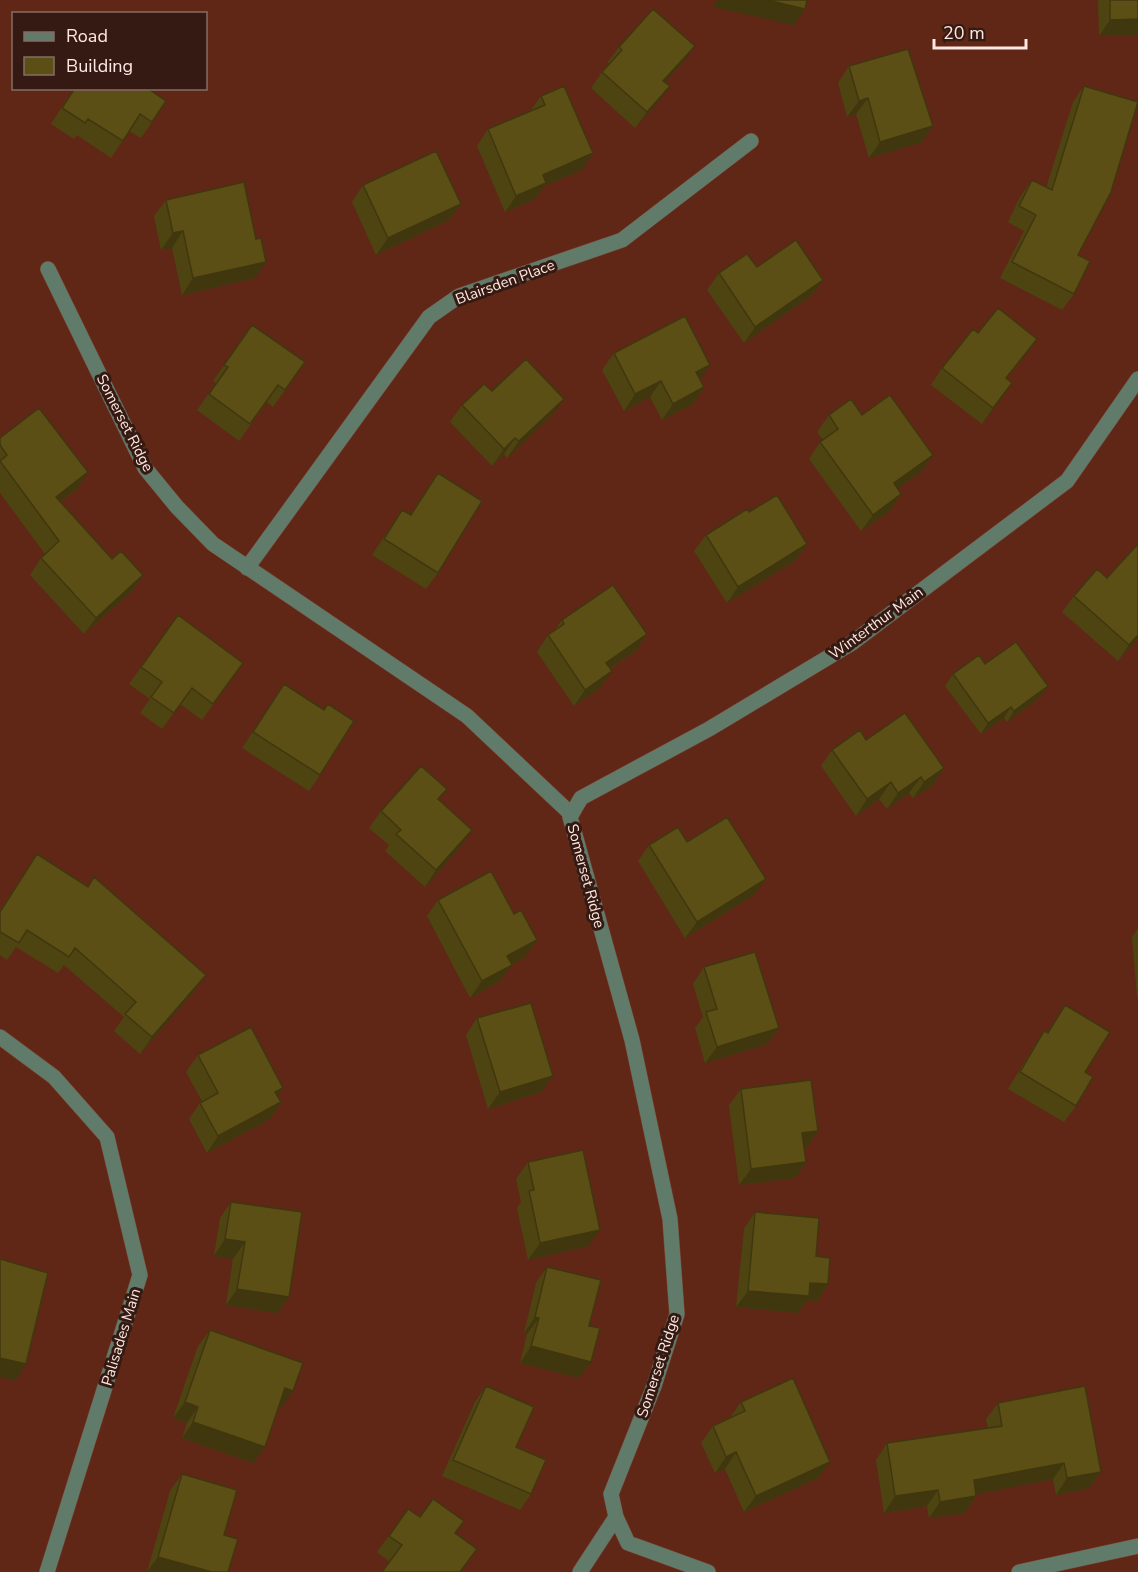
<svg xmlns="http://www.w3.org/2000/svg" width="1138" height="1572" font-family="'Nunito Sans',sans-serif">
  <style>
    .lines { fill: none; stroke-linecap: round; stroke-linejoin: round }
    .minor-casing { stroke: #794636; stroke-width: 16 }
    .minor { stroke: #617b6b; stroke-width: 15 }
    .wall { fill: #4e4412 }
    .shaded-wall { fill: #40370f }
    .building { fill: #5b4f15; stroke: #40370f; stroke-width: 1.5 }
    .labels { text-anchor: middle; stroke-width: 6; stroke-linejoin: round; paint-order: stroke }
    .street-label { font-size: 15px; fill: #fee8e1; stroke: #341a12 }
  </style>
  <rect width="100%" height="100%" fill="#602716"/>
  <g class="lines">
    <defs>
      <path id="minor" d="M48,269L145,468L177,507L213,544L467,716L571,814
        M247,568L429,317L459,296L622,240L751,141
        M0,1037L54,1077L107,1137L140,1275L47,1572
        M616,1517L628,1543L708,1572
        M580,1572L616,1517L611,1494L654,1386L677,1314L670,1219L632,1040L570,817L581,798L709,729L852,643L1067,481L1138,379
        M1019,1572L1138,1546"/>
    </defs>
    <use href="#minor" class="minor-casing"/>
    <use href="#minor" class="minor"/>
  </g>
  <path class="wall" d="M1098,0H1138L1099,36Z
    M619,47L683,62L665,82L670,86L658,102L635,128L591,88L602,72L609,64L607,63Z
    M849,66L933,126L922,142L869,158L856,114L847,117L838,83Z
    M1084,86L1078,255L1074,294L1062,310L1000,278L1024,231L1008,222L1020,197L1032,180L1046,188L1073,102Z
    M74,88H147L152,122L141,138L129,131L111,158L77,135L74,139L51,124Z
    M541,96L582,170L544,186L535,199L505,212L477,146L488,129L531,110Z
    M363,185L461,204L449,220L376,255L352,202Z
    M166,200L255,278L182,295L172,248L161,250L154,216Z
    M757,267L823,280L811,296L744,343L707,290L719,273Z
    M252,325L305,362L273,407L267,402L239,441L197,410L216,383L213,381Z
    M978,333L1025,355L1007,379L1001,399L982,424L931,385L942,368Z
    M614,353L710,365L700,379L704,387L693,404L662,420L650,397L624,411L602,370Z
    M492,391L552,415L507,458L504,454L492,466L450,422L462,405Z
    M829,415H862L933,455L922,471L897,489L901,494L890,511L861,531L809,459L820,442L823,440L817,432Z
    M0,438L77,489L60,502L112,559L143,575L132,591L84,634L30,575L41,558L45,554L0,493Z
    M438,473V573L426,589L372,555L402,510L410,515Z
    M749,512L807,544L796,560L727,603L694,551L706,535Z
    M1074,596L1138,638L1118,661L1062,612Z
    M178,615L243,663L202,720L180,704L162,729L140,713L150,699L129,684Z
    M562,620L647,634L636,651L610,669L600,688L574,706L537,652L548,635L554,631Z
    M985,664L1048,686L1040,697L1007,722L1004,718L981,734L945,686L953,674Z
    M284,684L320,775L309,791L242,748Z
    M866,740L944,768L933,785L913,798L909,793L887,809L879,799L856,816L821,766L832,750Z
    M439,800L472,830L461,846L425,887L385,851L389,845L369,828L381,811Z
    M687,842L754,895L685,938L638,861L649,845Z
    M37,854L88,886L94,877L206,975L194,991L140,1054L114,1031L124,1017L64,965L58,973L16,947L7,960L0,955V910Z
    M438,900L514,914L525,957L512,964L500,981L470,998L427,916Z
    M1138,928V997H1137L1132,937Z
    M704,967L779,1028L767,1044L705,1063L695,1028L703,1017L693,984Z
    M1065,1005L1085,1072L1076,1106L1064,1122L1008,1089L1033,1048L1044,1031L1047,1033Z
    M477,1018L541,1092L488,1109L466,1035Z
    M198,1055L277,1095L281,1102L270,1119L207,1153L189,1119L200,1103L202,1101L186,1072Z
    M741,1089L818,1131L806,1148H804L795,1178L739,1185L729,1105Z
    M528,1162L588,1246L528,1260L517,1208L521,1202L516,1179Z
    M231,1202L289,1297L277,1313L226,1305L233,1259L214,1256L220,1218Z
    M755,1212L828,1284L817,1301L807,1300L798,1313L736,1307L744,1229Z
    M547,1267L589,1326L579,1378L520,1363L527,1334L524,1333L536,1283Z
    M210,1330L282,1407L278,1406L253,1463L182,1438L187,1423L173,1418L198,1346Z
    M486,1386L516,1447L531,1494L520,1510L442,1476L475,1402Z
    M741,1402L818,1478L744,1512L725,1469L715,1473L701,1443L713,1426L729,1419Z
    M998,1403L1101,1472L1089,1488L1056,1495L1053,1479L976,1494V1496L965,1513L929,1518L927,1506L884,1513L876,1460L887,1443L988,1428L986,1419Z
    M182,1474L224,1535L228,1572H147L170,1491Z
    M408,1509L420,1517L464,1521L390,1562L377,1552Z"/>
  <path class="shaded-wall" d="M718,0H767L805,9L794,25L713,7Z
    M1138,19V35L1099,36L1110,20Z
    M695,46L683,62L652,97L663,81Z
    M670,86L658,102L635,128L647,112Z
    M868,98L856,114L847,117L859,101Z
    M933,126L922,142L869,158L880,142Z
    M593,153L582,170L544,186L535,199L505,212L516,196L543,175Z
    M461,204L449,220L376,255L388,238Z
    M183,231L172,248L161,250L173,233Z
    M266,262L255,278L182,295L193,278Z
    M823,280L811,296L744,343L755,327Z
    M1037,339L1025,355L995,394L1006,378Z
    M710,365L699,381L696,372Z
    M661,381L650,397L624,411L635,394Z
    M1012,383L1001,399L982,424L993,408Z
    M704,387L693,404L662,420L673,404Z
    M564,399L552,415L507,458L519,441Z
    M515,438L504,454L492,466L504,449Z
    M933,455L922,471L882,500L894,483Z
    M88,472L77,489L44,513L56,497Z
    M901,494L890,511L861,531L873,515Z
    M807,544L796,560L727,603L738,587Z
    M143,575L132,591L84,634L96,618Z
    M647,634L636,651L594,679L606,663Z
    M1138,635V638L1118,661L1129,645Z
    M612,671L600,688L574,706L585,690Z
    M1048,686L1040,697L1007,722L1014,711Z
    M1011,707L1004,718L981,734L988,723Z
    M944,768L933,785L913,798L924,782Z
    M921,777L909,793L887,809L898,793Z
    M891,782L879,799L856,816L867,799Z
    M472,830L461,846L425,887L436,870Z
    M766,879L754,895L685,938L697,922Z
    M537,940L525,957L496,973L507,956Z
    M512,965L500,981L470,998L482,981Z
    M206,975L194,991L140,1054L152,1037Z
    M779,1028L767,1044L705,1063L717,1047Z
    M553,1076L541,1092L488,1109L500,1092Z
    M283,1088L271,1104L275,1092Z
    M281,1102L270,1119L207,1153L218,1136Z
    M818,1131L806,1148L791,1149L802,1133Z
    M806,1162L795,1178L739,1185L751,1169Z
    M600,1230L588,1246L528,1260L540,1243Z
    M225,1239L245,1242L233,1259L214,1256Z
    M810,1283L828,1284L817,1301L807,1300L798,1313L736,1307L748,1291Z
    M237,1289L289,1297L277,1313L226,1305Z
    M535,1317L539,1318L527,1334L524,1333Z
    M531,1346L591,1362L579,1378L520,1363Z
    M0,1358L26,1364L15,1381L0,1377Z
    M285,1388L293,1391L282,1407L273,1404Z
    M185,1402L198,1407L187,1423L173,1418Z
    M193,1422L265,1447L253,1463L182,1438Z
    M736,1452L725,1469L715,1473L726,1457Z
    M830,1462L818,1478L744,1512L756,1496Z
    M1064,1463L1053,1479L963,1497L974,1480Z
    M1101,1472L1089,1488L1056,1495L1067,1478Z
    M938,1490L927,1506L884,1513L895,1496Z
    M976,1496L965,1513L929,1518L940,1502Z
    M158,1557L212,1572H147Z"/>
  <path class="building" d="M767,0H807L805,9Z
    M1110,0H1138V19L1110,20Z
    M653,9L695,46L663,81L670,86L647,112L602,72L622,50L619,47Z
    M908,49L933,126L880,142L868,98L859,101L849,66Z
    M564,86L593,153L543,175L546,183L516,196L488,129L545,105L541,96Z
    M1084,86L1138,102L1111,192L1078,255L1090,261L1074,294L1012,262L1036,215L1019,206L1032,180L1052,190Z
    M75,88H147L166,101L152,122L140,114L123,141L88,119L85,123L62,108Z
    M436,151L461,204L388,238L363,185Z
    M244,182L256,239L261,238L266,262L193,278L183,231L173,233L166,200Z
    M796,240L823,280L755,327L719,273L747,254L757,267Z
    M998,308L1037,339L1006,378L1012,383L993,408L942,368L973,329L978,333Z
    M685,316L710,365L696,372L704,387L673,404L661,381L635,394L614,353Z
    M252,325L305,362L285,390L278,385L250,424L209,394L228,367L224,365Z
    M526,359L564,399L519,441L515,438L504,449L462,405L484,384L492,391Z
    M890,395L933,455L894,483L901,494L873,515L820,442L838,429L829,415L851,399L862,415Z
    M39,408L88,472L56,497L112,559L121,551L143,575L96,618L41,558L59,541L0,461L7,455L0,445V438Z
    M438,473L482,501L438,573L384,539L402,510L411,515Z
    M777,495L807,544L738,587L706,535L747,509L749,512Z
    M1138,544V635L1129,645L1074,596L1097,569L1107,578Z
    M613,585L647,634L606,663L612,671L585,690L548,635L564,624L562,620Z
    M178,615L243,663L213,704L192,688L174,713L151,697L162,682L141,667Z
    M1016,642L1048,686L1014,711L1011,707L988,723L953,674L979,655L985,664Z
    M284,684L324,710L328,704L354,721L320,775L253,732Z
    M905,713L944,768L924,782L921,777L898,793L891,782L867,799L832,750L860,730L866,740Z
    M421,766L447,789L438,799L472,830L436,870L396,834L401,830L381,811Z
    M727,817L766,879L697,922L649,845L678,827L687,842Z
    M37,854L88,887L94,877L206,975L152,1037L125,1014L136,1002L75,948L69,957L27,930L19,943L0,932V912Z
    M491,871L514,914L521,910L537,940L507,956L512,965L482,981L438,900Z
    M755,952L779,1028L717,1047L706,1012L717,1009L704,967Z
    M531,1003L553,1076L500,1092L477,1018Z
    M1065,1005L1110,1032L1085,1072L1093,1077L1076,1106L1020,1072L1044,1031L1048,1033Z
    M251,1027L283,1088L275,1092L281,1102L218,1136L200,1103L218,1093L198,1055Z
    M811,1080L818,1131L802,1133L806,1162L751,1169L741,1089Z
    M583,1150L600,1230L540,1243L529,1191L534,1190L528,1162Z
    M231,1202L302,1212L289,1297L237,1289L245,1242L225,1239Z
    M755,1212L819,1218L816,1256L830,1258L828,1284L810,1283L809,1296L748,1291Z
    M0,1259L48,1273L26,1364L0,1358Z
    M547,1267L601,1280L589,1326L600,1328L591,1362L531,1346L539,1318L535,1317Z
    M210,1330L303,1363L293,1391L285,1388L265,1447L193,1422L198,1407L185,1402Z
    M793,1378L830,1462L756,1496L736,1452L726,1457L713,1426L745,1411L741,1402Z
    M486,1386L534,1407L516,1447L546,1460L531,1494L453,1460Z
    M1085,1386L1101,1472L1067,1478L1064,1463L974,1480L976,1496L940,1502L938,1490L895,1496L887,1443L1002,1426L998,1403Z
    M182,1474L237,1490L224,1535L238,1539L228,1572H212L158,1557Z
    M433,1499L464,1521L455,1533L477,1549L460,1572H382L402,1545L389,1536L408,1509L420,1517Z"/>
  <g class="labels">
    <g class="street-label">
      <text transform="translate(505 282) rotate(-20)" y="5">Blairsden Place</text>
      <text transform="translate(125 423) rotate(63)" y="5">Somerset Ridge</text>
      <text transform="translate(876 623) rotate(-36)" y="5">Winterthur Main</text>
      <text transform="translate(586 876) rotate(75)" y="5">Somerset Ridge</text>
      <text transform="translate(121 1337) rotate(-73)" y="5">Palisades Main</text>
      <text transform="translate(658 1366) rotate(-72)" y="5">Somerset Ridge</text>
    </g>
  </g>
  <rect x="12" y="12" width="195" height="78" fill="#341a12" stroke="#856c65" stroke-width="1.5"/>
  <rect x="24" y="32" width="30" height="9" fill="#617b6b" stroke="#856c65" stroke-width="1.5"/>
  <text x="66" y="42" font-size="18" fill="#fee8e1">Road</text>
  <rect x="24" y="57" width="30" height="18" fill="#5b4f15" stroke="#856c65" stroke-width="1.5"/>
  <text x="66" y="72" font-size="18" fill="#fee8e1">Building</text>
  <path d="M934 39v9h92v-9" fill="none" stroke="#fee8e1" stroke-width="3"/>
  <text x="943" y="39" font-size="18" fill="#fee8e1" stroke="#341a12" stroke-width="4.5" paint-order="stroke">20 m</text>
</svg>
